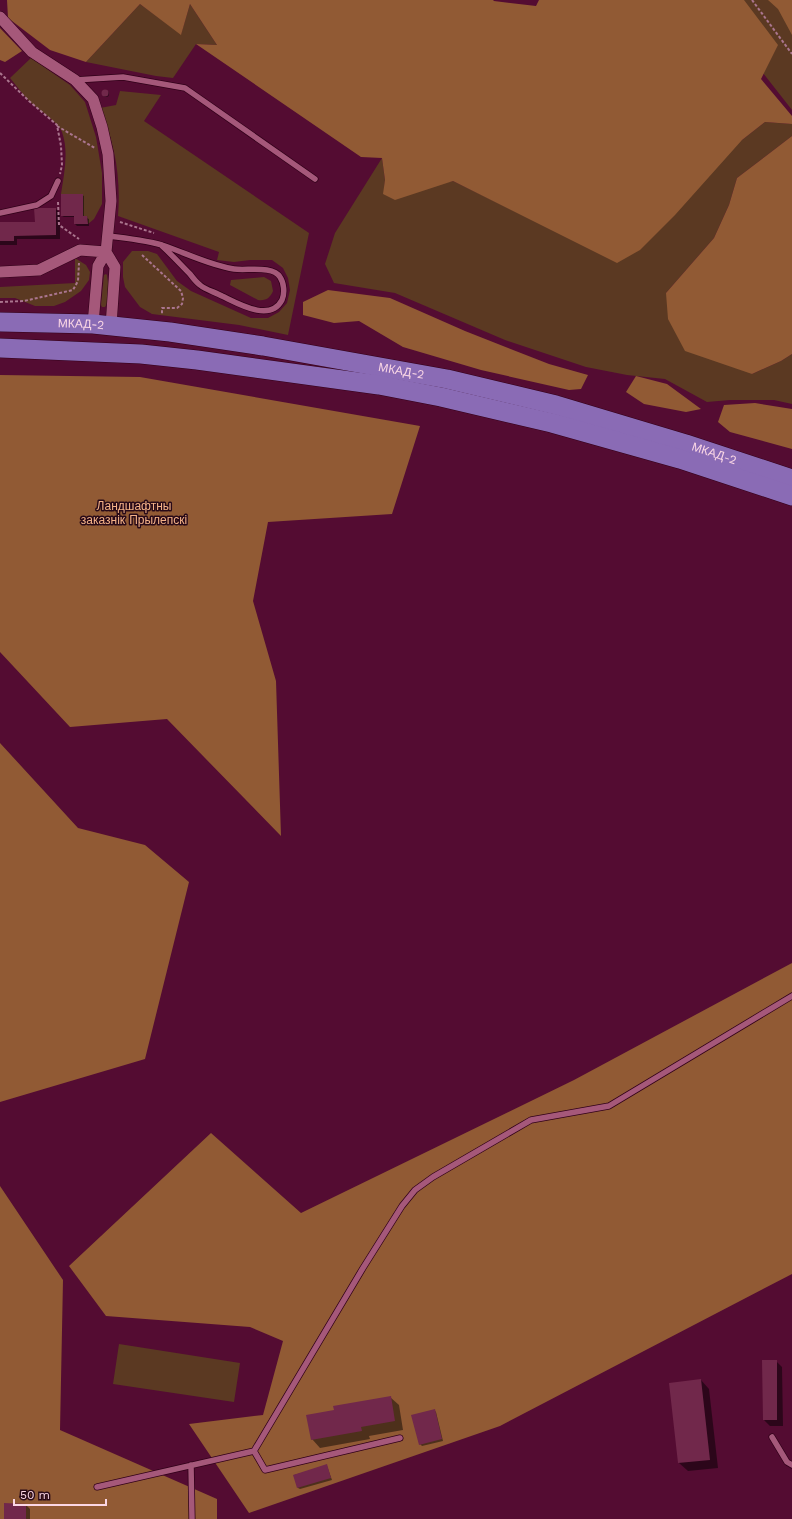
<svg xmlns="http://www.w3.org/2000/svg" width="792" height="1519" font-family="'Work Sans',sans-serif">
  <style>
    .green { fill: #5b3922 }
    .forest { fill: #915a34 }
    .shadow { fill: #0007 }
    .building { fill: #71284b }
    .lines { fill: none; stroke-linecap: round; stroke-linejoin: round }
    .service-casing { stroke: #310019; stroke-width: 7 }
    .minor-casing { stroke: #310019; stroke-width: 12 }
    .trunk-casing { stroke: #310019; stroke-width: 20 }
    .path { stroke: #aa758e; stroke-width: 2; stroke-dasharray: 3 2; stroke-linecap: butt }
    .service { stroke: #a5587a; stroke-width: 5.5 }
    .minor { stroke: #a5587a; stroke-width: 11 }
    .trunk { stroke: #8a6bb5; stroke-width: 19 }
    .labels { text-anchor: middle; stroke-width: 3; stroke-linejoin: round; paint-order: stroke }
    .street-label { font-size: 12px; fill: #fbd7e5; stroke: #280a18 }
    .park-label { font-size: 12px; fill: #f4b288; stroke: #280a18 }
  </style>
  <rect width="100%" height="100%" fill="#540c32"/>
  <path class="green" d="M678,0H792V110L756,64Z
    M140,4L181,34L190,4L217,45L196,44L173,78L156,76L86,62Z
    M31,58L70,85L85,102L96,137L102,173V204L94,219L88,224L87,216H83V194H61C64,174 69,152 62,132C58,122 39,110 30,102C23,95 17,86 10,78Z
    M120,91L161,95L144,121L309,233L288,335L239,325L152,314L140,307L125,287L123,277V262L132,251H148L157,254L177,281L191,291L251,318H268L279,312L287,303L290,290L288,278L283,268L272,260H250L234,262L217,260L219,252L118,216C121,178 115,143 100,108L116,105Z
    M765,122L792,124V136L737,178L729,205L714,238L666,293L752,374L781,361L792,354V404L774,400H730L707,402L665,379L627,375L586,367L505,340L395,293L334,283L325,264L335,233L382,158L385,180L384,194L453,181L529,218L742,140Z
    M75,258L86,265L90,272L89,280L81,291L65,302L54,306H35L15,298H0V287L75,283Z
    M106,274L107,275C108,284 111,300 105,307H102L101,305L104,275Z
    M264,277L271,281L273,291C270,298 266,301 258,300L230,285L231,280Z
    M119,1344L240,1363L234,1402L113,1384Z"/>
  <path class="forest" d="M7,0H493L494,1L536,6L539,0H744L778,45L761,79L792,116V124L765,122L742,140L675,215L640,250L617,263L453,181L395,200L383,194L385,180L382,158L361,157L196,44L217,45L190,4L181,35L140,4L86,62L50,50L8,18Z
    M768,0H792V35L778,9Z
    M0,28L22,51L5,62L0,60Z
    M792,136V354L781,361L752,374L685,351L668,319L666,293L714,238L729,205L737,178Z
    M328,290L390,298L465,331L549,364L588,375L581,389L569,390L481,370L403,347L359,321L334,323L303,315V302Z
    M0,375L140,377L420,426L392,514L268,522L253,601L276,681L281,836L167,719L70,727L0,652Z
    M636,376L667,384L701,409L686,412L644,404L626,392Z
    M755,403L792,409V449L730,432L718,422L724,405Z
    M0,743L78,828L145,845L189,882L145,1059L0,1102Z
    M792,963V1274L500,1426L249,1513L189,1424L263,1415L283,1341L250,1327L106,1316L69,1266L211,1133L301,1213L574,1080Z
    M0,1186L63,1280L60,1430L217,1499V1519H0Z"/>
  <path class="shadow" d="M103 94a3 3 0 1 1 6 0a3 3 0 1 1-6 0Z
    M82,195L84,196V217L89,219V226H77L75,224V217H64L62,216Z
    M56,209L60,213V239H17V245H0V223H36Z
    M776,1361L782,1367L783,1426H770L764,1420Z
    M701,1380L709,1389L718,1468L688,1471L679,1463Z
    M390,1397L399,1405L403,1430L369,1436L370,1439L320,1448L312,1439L335,1411Z
    M434,1410L436,1412L443,1441L422,1446L420,1444Z
    M327,1466L332,1480L300,1489L298,1488L294,1475Z
    M5,1504L26,1505L30,1509V1519H5Z"/>
  <path class="building" d="M101.5 93a3.5 3.5 0 1 1 7 0a3.5 3.5 0 1 1-7 0Z
    M61,194H83V216H87L88,224H74V216H61Z
    M34,208H56V235L14,236V241H0V222H35Z
    M762,1360H777V1420H763Z
    M701,1379L710,1460L678,1463L669,1383Z
    M391,1396L395,1421L361,1427L362,1431L311,1440L306,1415L334,1410L333,1406Z
    M435,1409L442,1439L419,1445L411,1415Z
    M327,1464L331,1478L297,1488L293,1475Z
    M4,1503L26,1504V1519H4Z"/>
  <g class="lines">
    <defs>
      <path id="service" d="M75,80L123,77L185,88L315,179
        M0,213L37,205L51,196L58,181
        M108,236C126,238 144,240 162,245C186,253 209,265 234,269C246,271 273,265 280,277C284,283 285,293 282,300C270,323 237,303 222,296C215,292 206,290 200,285C196,282 193,278 190,274C181,265 172,255 162,246
        M772,1437L787,1462L792,1465
        M254,1451L265,1470L400,1438
        M191,1465L192,1519
        M97,1487L254,1451L363,1268L402,1206L415,1190L433,1177L531,1120L609,1106L792,996"/>
      <path id="minor" d="M0,17L32,52L75,80L93,99L102,127L108,154L111,201L106,252L98,266L93,324
        M106,252L115,267L111,326
        M0,272L39,270L80,250L106,252"/>
      <g id="trunk">
        <path id="s1" d="M0,322L93,324L170,332L263,346L447,379L556,405L686,444L792,479"/>
        <path d="M0,348L141,354L197,360L379,385L441,397L552,423L680,459L792,496"/>
      </g>
    </defs>
    <use href="#service" class="service-casing"/>
    <use href="#minor" class="minor-casing"/>
    <use href="#trunk" class="trunk-casing"/>
    <path class="path" d="M752,0L792,54
      M0,73L29,101L57,125L61,146L62,165L60,174
      M57,126L95,148
      M58,202L59,225L79,239
      M120,222L154,233
      M142,255L181,291L183,298L182,304L177,308H162V315
      M0,302L24,301L73,290L78,281L79,263"/>
    <use href="#service" class="service"/>
    <use href="#minor" class="minor"/>
    <use href="#trunk" class="trunk"/>
  </g>
  <g class="labels">
    <g class="street-label">
      <text dy="4" stroke="none"><textPath href="#s1" startOffset="81">МКАД-2</textPath></text>
      <text dy="4" stroke="none"><textPath href="#s1" startOffset="405">МКАД-2</textPath></text>
      <text dy="4" stroke="none"><textPath href="#s1" startOffset="729">МКАД-2</textPath></text>
    </g>
    <g class="park-label">
      <text x="134" y="510">Ландшафтны<tspan x="134" dy="14">заказнік Прылепскі</tspan></text>
    </g>
  </g>
  <path d="M14 1499v6h92v-6" fill="none" stroke="#fbd7e5" stroke-width="2"/>
  <text x="20" y="1499" font-size="12" fill="#fbd7e5" stroke="#280a18" stroke-width="3" paint-order="stroke">50 m</text>
</svg>
